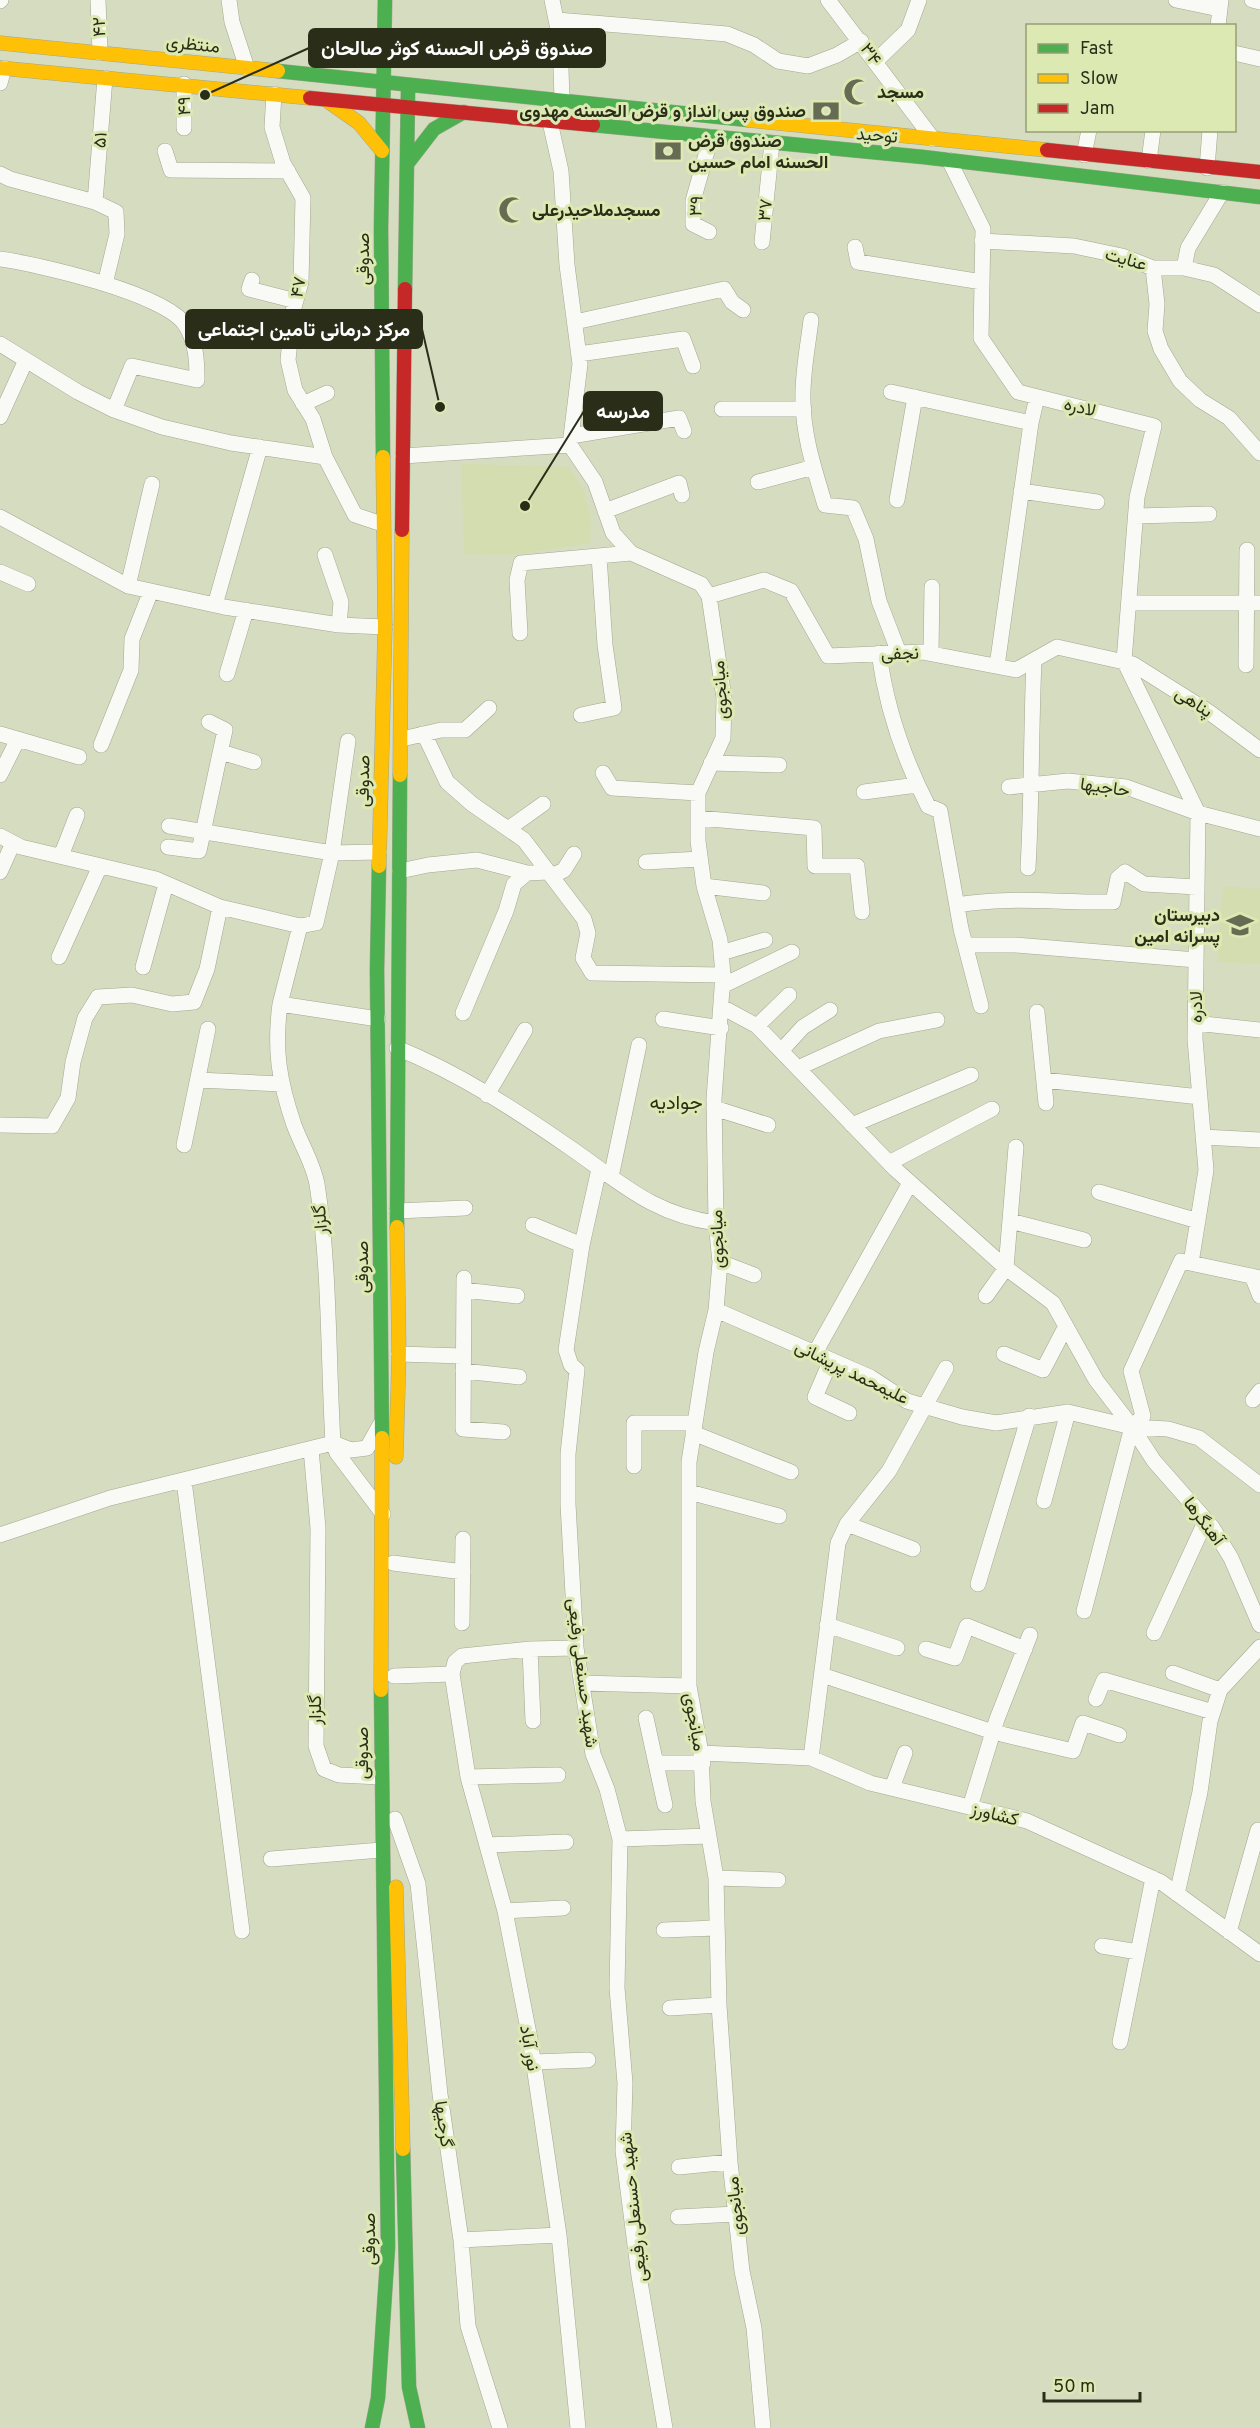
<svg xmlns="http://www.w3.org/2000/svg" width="1260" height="2428" font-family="Overpass,Vazirmatn,sans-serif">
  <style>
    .built { fill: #d3ddaf }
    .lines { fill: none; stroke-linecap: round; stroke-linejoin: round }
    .street-casing { stroke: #a2a790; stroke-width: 16 }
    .fast-casing { stroke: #a2a790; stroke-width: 15 }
    .slow-casing { stroke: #a2a790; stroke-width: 15 }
    .jam-casing { stroke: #a2a790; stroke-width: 15 }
    .street { stroke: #f9faf6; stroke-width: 15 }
    .fast { stroke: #4caf50; stroke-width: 14 }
    .slow { stroke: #ffc107; stroke-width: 14 }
    .jam { stroke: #c62828; stroke-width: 14 }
    .labels { text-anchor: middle; stroke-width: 6; stroke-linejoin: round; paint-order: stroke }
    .street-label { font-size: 18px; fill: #2a2e19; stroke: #dce9b3 }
    .poi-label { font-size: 18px; font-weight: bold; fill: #2a2e19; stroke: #dce9b3; text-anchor: start }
    .neighbourhood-label { font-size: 20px; fill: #2a2e19; stroke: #dce9b3 }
    .leader { fill: none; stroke: #2a2e19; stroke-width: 2 }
    .callout-dot { fill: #2a2e19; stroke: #dce9b3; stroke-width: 2 }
    .callout { fill: #2a2e19; stroke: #2a2e19; stroke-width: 2 }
    .callout-label { font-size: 20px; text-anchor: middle; font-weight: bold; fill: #fff }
  </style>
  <rect width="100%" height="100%" fill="#d6dcc0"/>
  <path class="built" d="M461,464L570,467L584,492L591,519L590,543L512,555L464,554Z
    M1223,886L1260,889V964L1217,962Z"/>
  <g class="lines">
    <defs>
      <path id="street" d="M98,0L100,53
        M229,0L232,22L247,68
        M552,0L560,39L562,99
        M828,0L933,139
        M1176,0L1219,9
        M1252,0L1260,2
        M0,1L1,0
        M557,20L727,34L754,45L778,61L808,66L837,55L861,41
        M1218,26L1221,0
        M1234,53L1260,59
        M876,61L908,30L919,0
        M0,83L4,68
        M184,84V128
        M274,94L272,127L283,163L303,198L301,282L293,311L288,360L295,390L313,419L325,457L355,515L382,524
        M550,122L561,171L567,265L580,364L570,445L595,482L613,533L631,553L701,584L709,596L724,698L723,738L698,793V841L704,886L720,940L723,975L714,1099L716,1223L720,1262L716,1310L706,1352L689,1462V1686L701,1753L703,1801L716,1878L719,2005L730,2162L742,2271L754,2328L763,2428
        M165,151L171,170L288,171
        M1084,155L1089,130
        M949,160L983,229L981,338L1018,392L1154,426L1137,497L1124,661
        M1149,161L1153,130
        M1207,168L1210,130
        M0,174L10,179L95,202L116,212L117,234L105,284
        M95,202L105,78
        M709,232L693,224V201L711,137
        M982,241L1074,246L1122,256L1153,268H1184L1214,275L1260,305
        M762,242L772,143
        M855,247L858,262L982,282
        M0,259C37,264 168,294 186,326C196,342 197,361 197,380L132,366L114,410
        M1153,268L1157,304L1155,331L1161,349L1180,381L1200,400L1229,418L1260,453
        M1184,268L1188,248L1222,192
        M252,280L249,289L296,301
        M811,320C808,346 802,374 803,400C803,436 815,471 825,505L853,508L866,539L879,601L899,653
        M575,322L724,289L732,302L743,310
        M0,344L78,392L114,410L162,427L231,443L325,457
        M579,354L683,339L693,366
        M891,392L1031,423
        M303,404L327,393
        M722,409H804
        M0,417L26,360
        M571,436L679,418L684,431
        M403,456L570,445
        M758,482L814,467
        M1021,491L1097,502
        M897,500L915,397
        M605,511L679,483L682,495
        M1136,516L1209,514
        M0,517L128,586L224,607L339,625L385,627
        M325,555L341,602L339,625
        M0,572L28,584
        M128,586L152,484
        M709,596L764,580L791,591L828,656L922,652L1016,670L1057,647L1133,664L1209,712L1260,750
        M1129,603H1260
        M215,605L260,447
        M520,633L517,580L521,563L631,553
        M879,653C886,707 903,757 928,806L940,811L961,929L981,1006
        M931,653L932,587
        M1124,661L1198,813
        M1246,665L1247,550
        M997,666L1031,423L1037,397
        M227,674L246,610
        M581,715L614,708L605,645L599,556
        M0,734L79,757
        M422,734L427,740L447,782L472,804L524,840L584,919L588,933L583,958L592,973L723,975
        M402,739L441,730H465L489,708
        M101,745L131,670L132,639L151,591
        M221,752L254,762
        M711,763L779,765
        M603,773L612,788L698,793
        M0,775L18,739
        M1009,787L1068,781L1126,787L1198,813
        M864,792L917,785
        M698,818L814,828L815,866H857L862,912
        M169,826L332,853L379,852
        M508,829L543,804
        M0,836L21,847L156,879L220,907L300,926L280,1004L378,1019
        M168,847L199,851L225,730L209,722
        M61,856L77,815
        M646,862L700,859
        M1028,868C1032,798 1031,729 1034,660
        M400,871L428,865L477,860L527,873
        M0,872L13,843
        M552,876L564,870L574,854
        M704,886L763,893
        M957,905C1009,896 1060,903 1113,902L1118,878L1125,872L1144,884L1197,887
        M300,926L316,923L332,853L348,741
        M965,945H1015L1196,960
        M721,953L765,940
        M59,957L100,866
        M143,967L166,884
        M722,986L792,952
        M280,1004C274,1050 279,1081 294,1125C301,1144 313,1163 317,1184C330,1267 328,1358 333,1443L337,1453L383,1514
        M722,1007L757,1026L895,1169L1006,1268L1053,1303L1096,1380L1132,1427L1154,1461L1212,1527L1231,1558L1260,1625
        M1037,1012L1046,1103
        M463,1013L506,911L514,884L527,873L549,872
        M663,1019L721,1028
        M1195,1023L1260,1030
        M757,1026L789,995
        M397,1048C459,1073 517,1111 572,1149C621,1183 654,1215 716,1223
        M781,1051L803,1027L830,1010
        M798,1068L879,1031L937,1020
        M198,1080L282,1084
        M1044,1080L1200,1097
        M487,1095L525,1030
        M714,1108L768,1125
        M0,1125L52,1126L68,1098L73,1062L85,1018L98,997L132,995L172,1004L194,1002L207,969L220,907
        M852,1125L971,1075
        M1203,1137L1260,1140
        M184,1145L208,1029
        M889,1163L992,1109
        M599,1169L582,1245L566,1350L571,1365L577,1370L568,1454V1504L576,1648L593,1754L607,1789L620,1839L617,1988L625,2083L623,2151L639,2276L665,2428
        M611,1177L639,1045
        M1099,1192L1198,1221
        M397,1211L465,1208
        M1010,1221L1084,1240
        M533,1225L582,1245
        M720,1262L754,1275
        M1191,1263L1206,1170L1195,1039L1198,813L1260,829
        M1252,1276L1260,1296
        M464,1278L463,1429L503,1432
        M464,1290L517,1296
        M986,1296L1006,1268L1016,1147
        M716,1310L870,1377L907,1401L962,1417L996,1423L1068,1412L1132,1427L1168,1429L1199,1438L1260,1485
        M815,1353L910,1183
        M399,1354L463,1356
        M1004,1354L1043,1370L1066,1326
        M831,1360L815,1397L849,1413
        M463,1371L519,1377
        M1253,1400L1260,1391
        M1132,1427L1143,1416L1131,1371L1181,1261L1260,1278
        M693,1433L791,1472
        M311,1449L318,1528L316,1746L324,1769L339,1775L380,1777
        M634,1466V1423H695
        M184,1481L242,1931
        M689,1492L779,1516
        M1044,1501L1068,1412
        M847,1524L913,1549
        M0,1535L110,1498L333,1443L351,1450L367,1448L380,1425
        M393,1563L463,1572
        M978,1584L1029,1416
        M1084,1611L1132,1427
        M462,1623L463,1539
        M827,1625L897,1648
        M1154,1633L1206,1520
        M530,1649L533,1721
        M926,1649L955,1658L967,1626L1025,1649
        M1173,1673L1220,1690
        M452,1674L468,1777L505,1911L530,2039L559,2235L578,2428
        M822,1675L993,1732L1073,1751L1083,1723L1119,1735
        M394,1676L452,1674L455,1662L462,1656L530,1649L576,1648
        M582,1683L689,1686
        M1096,1699L1104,1680L1213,1712
        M646,1718L665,1805
        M701,1753L811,1758L870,1783L1027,1821L1161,1882L1260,1954
        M811,1758L838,1543L847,1524L889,1471L946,1368
        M657,1763H703
        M468,1777L558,1775
        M892,1788L905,1753
        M970,1807L997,1719L1030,1635
        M395,1819L418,1884L440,2094L461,2240L468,2326L500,2428
        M620,1839L709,1836
        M487,1845L566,1842
        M271,1859L381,1850
        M716,1878L778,1880
        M1177,1894L1200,1792L1210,1721L1220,1690L1260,1647
        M505,1911L563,1908
        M664,1930L716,1928
        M1229,1932L1258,1830
        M1102,1946L1138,1952
        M670,2008L719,2005
        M1120,2042L1153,1878
        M533,2062L588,2060
        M679,2167L730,2162
        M678,2217L735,2214
        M461,2240L559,2235"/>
      <path id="fast" d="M278,71L748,120
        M593,125L923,157L1260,197
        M407,164L434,129L464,112
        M405,289L408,91
        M383,457L381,228L385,0
        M379,866L377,970L382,1438
        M397,1227L400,775
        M403,2149L409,2387L418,2428
        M372,2428L378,2398L388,2247L381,1690"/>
      <path id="slow" d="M0,43L278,71
        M0,68L310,98
        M329,102L359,123L382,151
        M748,120L1047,150
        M400,775L402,530
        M379,866L385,627L383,457
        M396,1457L399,1354L397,1227
        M381,1690L382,1438
        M396,1887L403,2149"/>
      <path id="jam" d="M310,98L593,125
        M1047,150L1260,172
        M402,530L405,289"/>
    </defs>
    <use href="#street" class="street-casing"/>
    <use href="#fast" class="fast-casing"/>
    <use href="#slow" class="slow-casing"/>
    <use href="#jam" class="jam-casing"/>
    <use href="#street" class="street"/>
    <use href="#fast" class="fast"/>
    <use href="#slow" class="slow"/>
    <use href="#jam" class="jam"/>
  </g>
  <defs>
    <symbol id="mosque-bare" viewBox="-9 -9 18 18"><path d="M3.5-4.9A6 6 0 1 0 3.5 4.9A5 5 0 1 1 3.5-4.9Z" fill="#666b53" stroke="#dce9b3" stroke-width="2.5" paint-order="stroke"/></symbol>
    <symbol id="bank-bare" viewBox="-9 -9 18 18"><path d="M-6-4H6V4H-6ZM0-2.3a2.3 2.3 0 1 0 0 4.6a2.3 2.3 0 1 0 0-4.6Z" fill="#666b53" stroke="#dce9b3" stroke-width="2.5" paint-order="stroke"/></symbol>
    <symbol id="school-bare" viewBox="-9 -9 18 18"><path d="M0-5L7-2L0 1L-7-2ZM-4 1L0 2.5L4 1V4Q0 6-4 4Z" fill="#666b53" stroke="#dce9b3" stroke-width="2.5" paint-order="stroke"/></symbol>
  </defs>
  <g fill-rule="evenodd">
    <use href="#mosque-bare" x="838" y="73" width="38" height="38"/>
    <use href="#bank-bare" x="807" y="92" width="38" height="38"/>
    <use href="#bank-bare" x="649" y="132" width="38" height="38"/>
    <use href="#mosque-bare" x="493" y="191" width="38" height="38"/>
    <use href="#school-bare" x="1221" y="906" width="38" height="38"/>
  </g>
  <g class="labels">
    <g class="street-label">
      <text transform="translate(99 27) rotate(-92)" y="6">۴۲</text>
      <text transform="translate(193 44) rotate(6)" y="6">منتظری</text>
      <text transform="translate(871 54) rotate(54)" y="6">۳۴</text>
      <text transform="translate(184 106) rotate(-91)" y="6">۴۹</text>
      <text transform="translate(877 135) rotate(5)" y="6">توحید</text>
      <text transform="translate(100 140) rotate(-85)" y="6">۵۱</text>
      <text transform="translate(696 206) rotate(-86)" y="6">۳۹</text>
      <text transform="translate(765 210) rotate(-84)" y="6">۳۷</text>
      <text transform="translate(363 259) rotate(-90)" y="6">صدوقی</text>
      <text transform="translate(1126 259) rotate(16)" y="6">عنایت</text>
      <text transform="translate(298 287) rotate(-79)" y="6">۴۷</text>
      <text transform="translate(1080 407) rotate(14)" y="6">لادره</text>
      <text transform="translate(900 653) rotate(-1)" y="6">نجفی</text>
      <text transform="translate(720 690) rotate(-94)" y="6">میانجوی</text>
      <text transform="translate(1194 702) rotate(33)" y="6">پناهی</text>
      <text transform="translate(363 781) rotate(-89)" y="6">صدوقی</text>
      <text transform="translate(1105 787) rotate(8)" y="6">حاجیها</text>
      <text transform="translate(1196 1007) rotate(-89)" y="6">لادره</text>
      <text transform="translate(320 1220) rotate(-95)" y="6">گلزار</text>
      <text transform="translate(717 1239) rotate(-92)" y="6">میانجوی</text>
      <text transform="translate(362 1267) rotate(-90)" y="6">صدوقی</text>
      <text transform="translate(852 1372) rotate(26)" y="6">علیمحمد پریشانی</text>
      <text transform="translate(1204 1521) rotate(53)" y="6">آهنگرها</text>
      <text transform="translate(583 1673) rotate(83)" y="6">شهید حسنعلی رفیعی</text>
      <text transform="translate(315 1710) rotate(-90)" y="6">گلزار</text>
      <text transform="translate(695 1722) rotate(80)" y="6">میانجوی</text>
      <text transform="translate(362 1753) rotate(-90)" y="6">صدوقی</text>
      <text transform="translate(995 1814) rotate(14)" y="6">کشاورز</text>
      <text transform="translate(530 2048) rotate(80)" y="6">نور آباد</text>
      <text transform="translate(444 2124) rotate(82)" y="6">گرجیها</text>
      <text transform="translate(735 2206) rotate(-96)" y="6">میانجوی</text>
      <text transform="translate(633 2207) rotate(-96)" y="6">شهید حسنعلی رفیعی</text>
      <text transform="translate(369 2239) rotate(-90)" y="6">صدوقی</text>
    </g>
    <g class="poi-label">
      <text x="877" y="98">مسجد</text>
      <text x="806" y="117" text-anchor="end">صندوق پس انداز و قرض الحسنه مهدوی</text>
      <text x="688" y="147">صندوق قرض<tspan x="688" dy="21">الحسنه امام حسین</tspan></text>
      <text x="532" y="216">مسجدملاحیدرعلی</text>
      <text x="1220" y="921" text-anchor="end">دبیرستان<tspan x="1220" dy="21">پسرانه امین</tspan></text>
    </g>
    <g class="neighbourhood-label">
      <text x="676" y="1109">جوادیه</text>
    </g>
  </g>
  <path class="leader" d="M205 95L309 48M440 407L422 329M525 506L584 411"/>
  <g class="callout-dot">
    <circle cx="205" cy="95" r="6"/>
    <circle cx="440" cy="407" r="6"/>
    <circle cx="525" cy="506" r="6"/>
  </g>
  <g class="callout">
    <rect x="309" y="29" width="296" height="38" rx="6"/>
    <rect x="186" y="310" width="236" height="38" rx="6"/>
    <rect x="584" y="392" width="78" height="38" rx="6"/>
  </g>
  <g class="callout-label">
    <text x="457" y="55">صندوق قرض الحسنه کوثر صالحان</text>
    <text x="304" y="336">مرکز درمانی تامین اجتماعی</text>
    <text x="623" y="418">مدرسه</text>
  </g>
  <rect x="1026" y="24" width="210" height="108" fill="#dce9b3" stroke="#959e75" stroke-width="1.5"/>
  <rect x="1038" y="44" width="30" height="9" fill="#4caf50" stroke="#959e75" stroke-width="1.5"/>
  <text x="1080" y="54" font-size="18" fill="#2a2e19">Fast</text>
  <rect x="1038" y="74" width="30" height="9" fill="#ffc107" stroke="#959e75" stroke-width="1.5"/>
  <text x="1080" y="84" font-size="18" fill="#2a2e19">Slow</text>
  <rect x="1038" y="104" width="30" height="9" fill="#c62828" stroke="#959e75" stroke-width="1.5"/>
  <text x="1080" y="114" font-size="18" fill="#2a2e19">Jam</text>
  <path d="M1044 2392v9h96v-9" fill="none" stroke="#2a2e19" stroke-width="3"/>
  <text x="1053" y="2392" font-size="18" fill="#2a2e19" stroke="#dce9b3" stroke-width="4.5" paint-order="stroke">50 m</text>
</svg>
